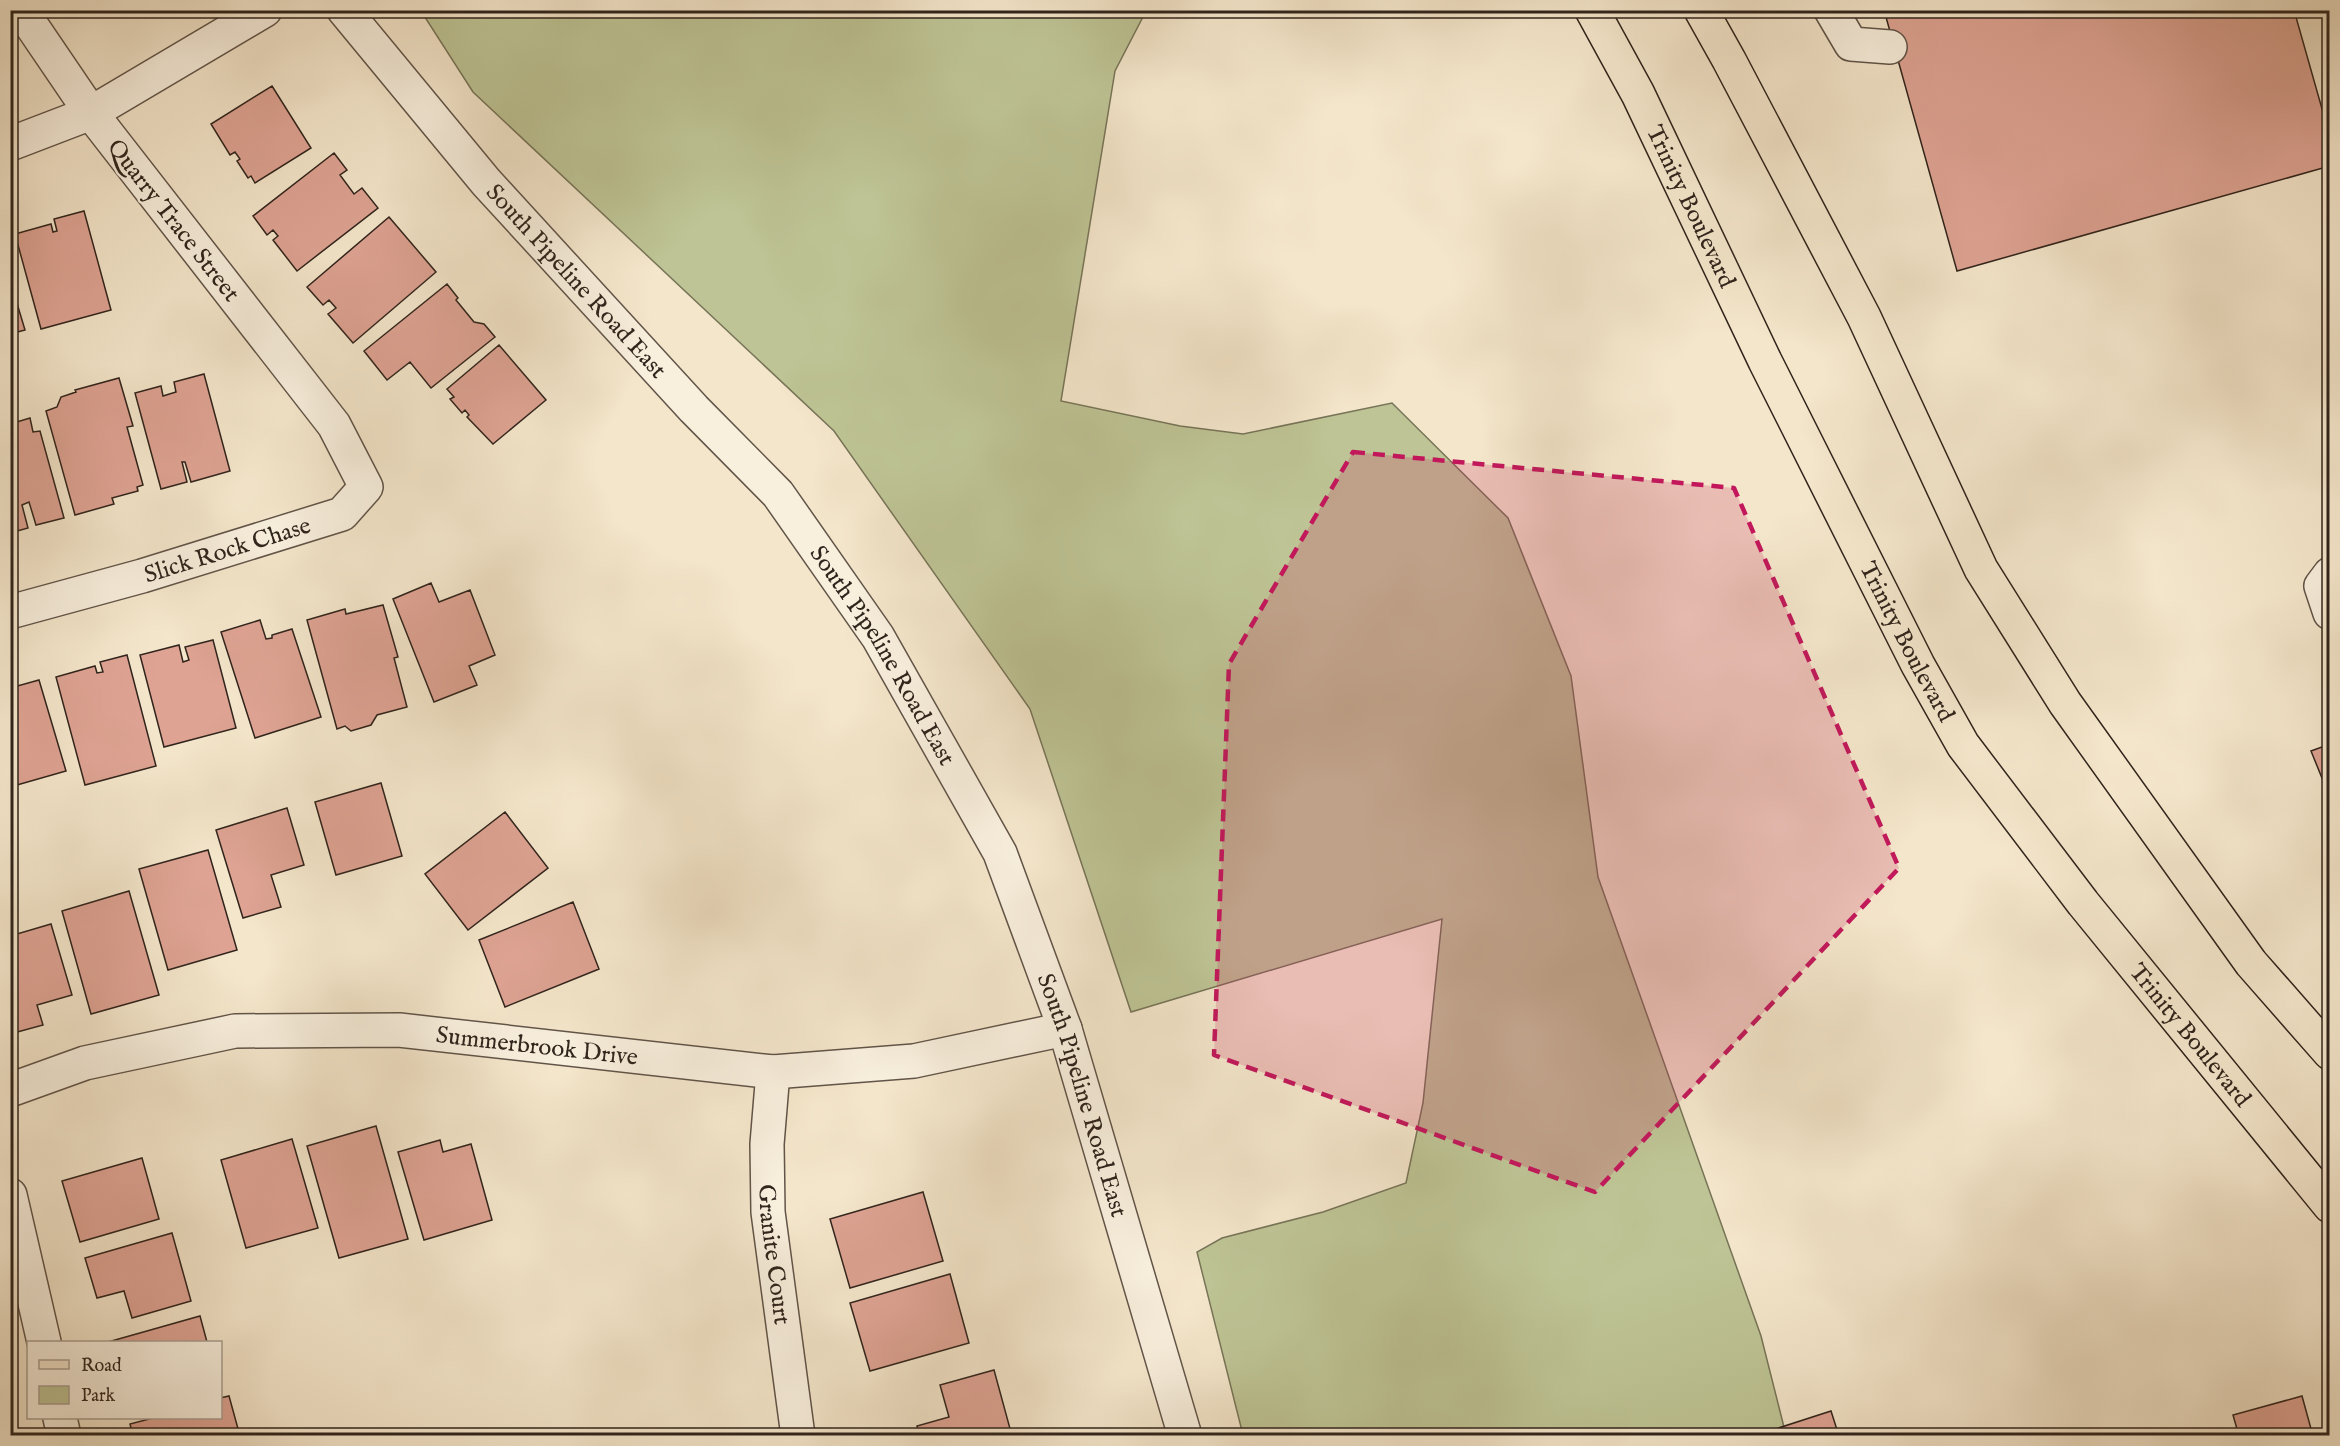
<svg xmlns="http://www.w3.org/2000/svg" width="2340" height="1446" font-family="'IM FELL English',serif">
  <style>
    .green { fill: #bec495; stroke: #777458; stroke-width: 1.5 }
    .building { fill: #dea393; stroke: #30241c; stroke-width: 1.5 }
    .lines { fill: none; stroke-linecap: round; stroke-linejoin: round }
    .minor-casing { stroke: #615448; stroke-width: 36 }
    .major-casing { stroke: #30241c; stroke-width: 36 }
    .minor { stroke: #f8efdd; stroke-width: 33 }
    .major { stroke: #f4e6cb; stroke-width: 33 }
    .marked { fill: #c2185b; fill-opacity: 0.2; stroke: #c2185b; stroke-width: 4.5; stroke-dasharray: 12 8; stroke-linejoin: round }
    .labels { text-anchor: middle; stroke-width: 4.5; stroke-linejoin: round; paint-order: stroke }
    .street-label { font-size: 24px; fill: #30241c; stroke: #f8efdd }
  </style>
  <rect width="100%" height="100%" fill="#f4e6cb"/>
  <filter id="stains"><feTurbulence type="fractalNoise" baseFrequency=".00333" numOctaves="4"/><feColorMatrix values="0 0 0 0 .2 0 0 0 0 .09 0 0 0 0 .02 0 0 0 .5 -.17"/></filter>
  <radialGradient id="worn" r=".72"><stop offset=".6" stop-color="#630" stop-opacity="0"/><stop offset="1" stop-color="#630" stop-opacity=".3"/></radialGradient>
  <path class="green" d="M421,11H1146L1115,71L1061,401L1180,426L1243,434L1392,403L1508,518L1571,676L1598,877L1761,1336L1786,1435H1243L1197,1252L1222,1238L1323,1212L1406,1183L1423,1103L1442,919L1131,1012L1030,709L834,431L473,92Z"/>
  <path class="building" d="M124,10H138L127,17Z
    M1884,10H2294L2330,137V166L1957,271Z
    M272,86L311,148L255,183L251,176L248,178L237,161L240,159L235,152L230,155L211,124Z
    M334,153L347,170L340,175L354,194L362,188L378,208L297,271L273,240L278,236L273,230L267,235L253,216Z
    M84,211L111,310L41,329L15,234L51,224L53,232L57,231L54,219Z
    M389,217L436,272L353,343L328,314L336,308L329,300L323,305L307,287Z
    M10,280L25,330L10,334Z
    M447,284L458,298L456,300L474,322L484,324L495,337L431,388L410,362L387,380L364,351Z
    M499,345L546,400L493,444L467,417L469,415L465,410L462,413L450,399L454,397L447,389Z
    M204,374L230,471L191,482L185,462H182L187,482L161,489L135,393L161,386L163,396L176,392L174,382Z
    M119,378L133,426L127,427L143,485L137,487L138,491L112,498L114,504L75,515L46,411L57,407L61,397L76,392L75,390Z
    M30,418L33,432L40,431L64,518L36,525L29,502L22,505L28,528L10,533V424Z
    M431,583L439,602L470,590L495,655L469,666L477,685L434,702L393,599Z
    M383,605L398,657L394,658L407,707L377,715L371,725L351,731L345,726L337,729L307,620L345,609L346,614Z
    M260,620L266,639L272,638V635L292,629L321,717L255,738L221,632Z
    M213,640L236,728L164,747L140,655L179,645L183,662L189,660L185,647Z
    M127,655L156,766L85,785L56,677L95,666L97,673L103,672L100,662Z
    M39,680L66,771L10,787V688Z
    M2330,744V786L2326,788L2311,751Z
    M381,783L402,856L336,875L315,802Z
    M287,808L304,865L271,875L281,907L243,918L216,830Z
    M505,812L548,868L468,930L425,874Z
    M208,850L237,950L168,970L139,869Z
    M129,891L159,995L91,1014L62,911Z
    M573,902L599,969L505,1007L479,940Z
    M51,924L72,995L37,1005L43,1025L10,1034V936Z
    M376,1126L408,1239L339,1258L307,1146Z
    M292,1139L318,1228L246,1248L221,1160Z
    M440,1140L443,1152L471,1144L492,1220L424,1240L398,1152Z
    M142,1158L159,1219L80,1242L62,1181Z
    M923,1192L943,1261L850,1288L830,1219Z
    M172,1233L191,1301L132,1318L124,1291L97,1298L85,1258Z
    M950,1274L969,1343L870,1371L850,1303Z
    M200,1316L207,1342H108Z
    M994,1370L1012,1436H919L917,1426L949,1417L940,1385Z
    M229,1396L240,1436H133L130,1424L153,1418H220V1398Z
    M2302,1396L2313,1436H2239L2233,1415Z
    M1831,1411L1839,1436H1764L1763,1433Z"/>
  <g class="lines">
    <defs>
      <g id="minor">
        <path id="s1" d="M344,10L486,182L694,409L778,494L878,637L1000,853L1065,1029L1185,1436"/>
        <path d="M1831,10L1851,44L1890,47"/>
        <path d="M10,144L91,113L265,10"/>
        <path d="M2330,574L2321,586L2330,613"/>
        <path id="s2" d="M10,612L142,576L342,514L366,487L334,425L91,113L21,10"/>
        <path id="s3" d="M773,1072L767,1144L768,1212L798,1436"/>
        <path id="s4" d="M10,1090L85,1063L235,1031L399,1030L773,1072L914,1061L1065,1029"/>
        <path d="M10,1195L44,1342"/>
        <path d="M60,1418L64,1436"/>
      </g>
      <g id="major">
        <path id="s5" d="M1592,10L1638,94L1765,361L1918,665L1963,745L2083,903L2330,1206"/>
        <path d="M1701,10L1729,60L1864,317L1981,569L2065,703L2251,963L2330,1053"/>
      </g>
    </defs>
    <use href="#minor" class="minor-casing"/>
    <use href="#major" class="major-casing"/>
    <use href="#minor" class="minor"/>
    <use href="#major" class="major"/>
  </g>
  <path class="marked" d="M1353,452L1734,488L1899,868L1595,1192L1214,1055L1229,664Z"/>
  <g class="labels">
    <g class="street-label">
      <text dy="8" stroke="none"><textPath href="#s5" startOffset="220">Trinity Boulevard</textPath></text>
      <text transform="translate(174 220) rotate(52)" y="8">Quarry Trace Street</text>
      <text dy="8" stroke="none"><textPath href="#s1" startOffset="357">South Pipeline Road East</textPath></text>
      <text dy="8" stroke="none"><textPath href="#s2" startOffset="226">Slick Rock Chase</textPath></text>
      <text dy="8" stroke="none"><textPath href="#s5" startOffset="706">Trinity Boulevard</textPath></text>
      <text dy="8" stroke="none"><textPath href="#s1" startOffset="843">South Pipeline Road East</textPath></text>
      <text dy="8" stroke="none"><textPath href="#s5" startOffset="1192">Trinity Boulevard</textPath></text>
      <text dy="8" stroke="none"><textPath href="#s4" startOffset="536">Summerbrook Drive</textPath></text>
      <text dy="8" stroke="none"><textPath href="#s1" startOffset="1329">South Pipeline Road East</textPath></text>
      <text dy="8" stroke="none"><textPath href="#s3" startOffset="183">Granite Court</textPath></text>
    </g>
  </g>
  <rect width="2340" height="1446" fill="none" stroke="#f4e6cb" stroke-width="36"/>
  <rect x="12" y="12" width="2316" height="1422" fill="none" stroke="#30241c" stroke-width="3"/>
  <rect x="18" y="18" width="2304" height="1410" fill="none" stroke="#30241c" stroke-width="1.5"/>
  <rect x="27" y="1341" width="195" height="78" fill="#f8efdd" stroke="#a89e90" stroke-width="1.5"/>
  <rect x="39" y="1360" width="30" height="9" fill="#f4e6cb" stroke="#a89e90" stroke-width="1.5"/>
  <text x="81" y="1371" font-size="18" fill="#30241c">Road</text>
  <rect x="39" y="1386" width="30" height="18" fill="#bec495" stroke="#a89e90" stroke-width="1.5"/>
  <text x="81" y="1401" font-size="18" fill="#30241c">Park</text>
  <rect width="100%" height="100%" filter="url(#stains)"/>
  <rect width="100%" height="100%" fill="url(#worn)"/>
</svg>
